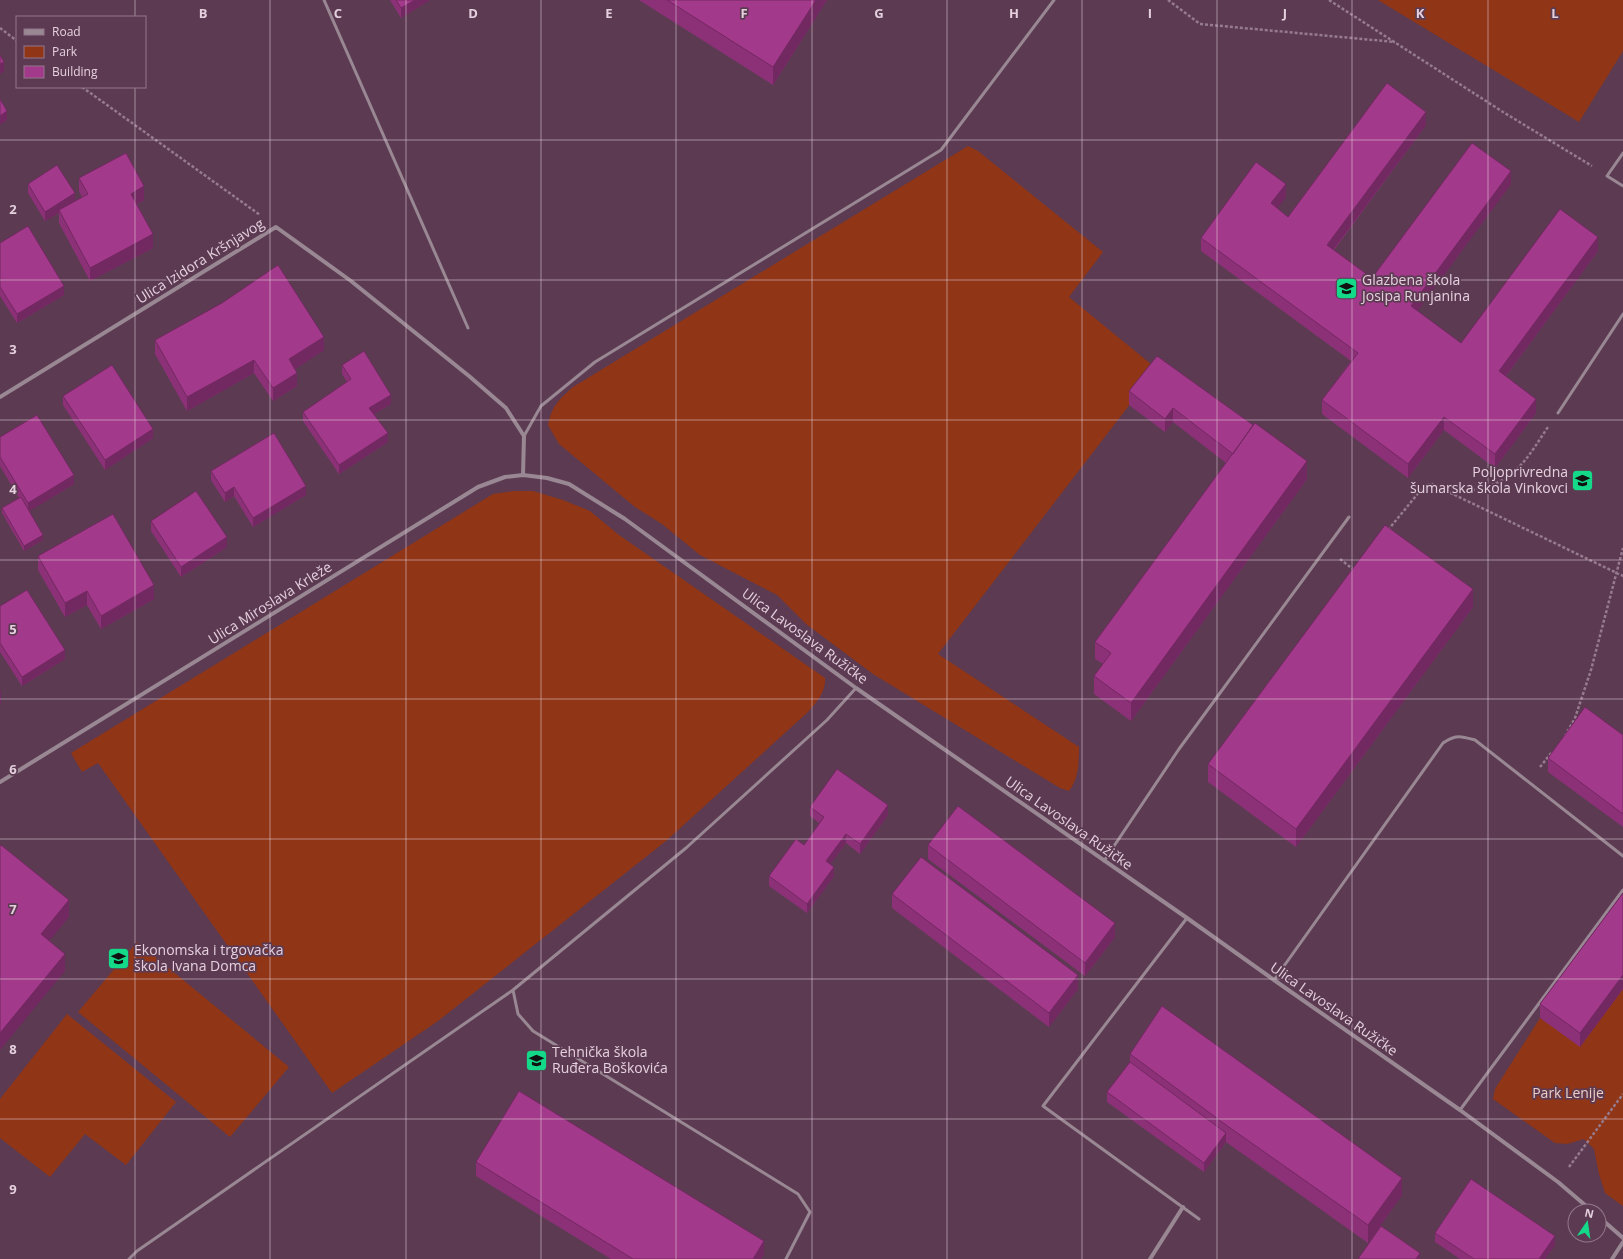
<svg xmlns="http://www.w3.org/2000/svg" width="1623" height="1259" font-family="'Open Sans',sans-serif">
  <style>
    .green { fill: #903516 }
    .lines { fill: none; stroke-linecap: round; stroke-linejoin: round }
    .path { stroke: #967a8d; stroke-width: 2.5; stroke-dasharray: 3 2; stroke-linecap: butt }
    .lane { stroke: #998893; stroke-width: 3 }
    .street { stroke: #998893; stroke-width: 4 }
    .wall { fill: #8c3178 }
    .shaded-wall { fill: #722861 }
    .building { fill: #a3398b; stroke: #722861 }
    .grid { fill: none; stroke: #e5d0de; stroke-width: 1; stroke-opacity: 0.55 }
    .labels { text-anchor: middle; stroke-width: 3.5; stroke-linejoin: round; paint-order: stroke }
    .street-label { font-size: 14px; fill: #e5d0de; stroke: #5c3b52 }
    .poi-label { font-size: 14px; fill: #e5d0de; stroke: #5c3b52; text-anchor: start }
    .park-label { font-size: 14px; fill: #eecdc3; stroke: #5c3b52 }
    .grid-label { font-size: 13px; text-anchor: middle; font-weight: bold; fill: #e5d0de; stroke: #5c3b52; stroke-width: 3.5; stroke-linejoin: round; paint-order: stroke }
  </style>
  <rect width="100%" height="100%" fill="#5c3b52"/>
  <path class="green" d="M1378,0H1623V51L1579,122Z
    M968,146L978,151L1103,252L1069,297L1157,369L938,654L1079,747C1079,762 1079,778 1069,791L1060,788L873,674L806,624L777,595L700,555L662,524L635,507L559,444L548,425C552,405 559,400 573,387Z
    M514,491H533L563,500L590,511L619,535L825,678C826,692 817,702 808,712L666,841L438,1021L332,1093L98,763L82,772L71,753L493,494Z
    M137,942L289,1067L230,1137L78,1012Z
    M1623,989V1206L1605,1193L1599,1174L1594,1149L1584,1139L1567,1144L1555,1143L1493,1099L1495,1089L1540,1018Z
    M67,1014L176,1102L126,1165L85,1134L50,1177L0,1138V1099Z"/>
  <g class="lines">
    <path class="path" d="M1168,0L1200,24L1395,42
      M1329,0L1503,112L1592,166
      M0,28L17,41
      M82,87L260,215
      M1452,494C1464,491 1476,490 1486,487C1518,478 1531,452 1548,427
      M1388,530L1425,485L1432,484L1623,576
      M1340,559L1354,570
      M1565,736L1575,718L1591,670L1623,548
      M1540,767L1552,752
      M1569,1167L1623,1094"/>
    <path class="lane" d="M324,0L468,328
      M1623,153L1607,176L1623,186
      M1558,413L1623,314
      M524,436L541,406L595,362L941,150L1054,0
      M1104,861L1179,749L1349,517
      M1187,918L1043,1106L1199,1219
      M1274,980L1443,743C1456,734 1461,736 1475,740L1623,856
      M513,990L518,1014L533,1031L798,1194L810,1212L786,1259
      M1460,1110L1623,890
      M129,1259L137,1251L513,990L686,848L827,720L856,688"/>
    <path class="street" d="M0,397L276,227L351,281L469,376L506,408L524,436L523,475L505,477L478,487L0,782
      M523,475L547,478L569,484L625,519L856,688L1187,918L1274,980L1460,1110L1558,1182L1592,1211
      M1599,1217L1623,1238
      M1150,1259L1183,1207
      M1612,1259L1623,1242"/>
  </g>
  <path class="wall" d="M390,0H430L401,18Z
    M639,0H827L773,85Z
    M1426,125L1334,250L1372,278L1511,184L1417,311L1461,343L1598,251L1506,376L1536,413L1495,468L1444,430L1408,478L1322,414V400L1351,361L1201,251V238L1286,197L1277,208L1288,217Z
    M79,178L144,200L137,204L153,248L90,281L59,223V213L45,221L28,193V184L75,201L82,197L79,191Z
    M0,243L64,295L17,323L0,296Z
    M155,340L324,350L295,369L297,386L273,401L254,373L187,411L155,354Z
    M1157,356L1307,479L1131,721L1094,694V676L1103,664L1095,659V642L1226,463L1173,422L1165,432L1129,405V391Z
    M342,365L391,404L374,414L388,442L339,474L303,421V412L347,382L342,374Z
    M63,396L153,438L105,470L63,405Z
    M0,437L74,484L29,511L43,540L24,551L2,513V508L19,498L0,466Z
    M211,471L306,495L253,527L234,496L225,502L211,480Z
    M151,521L227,547L181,577L151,531Z
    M38,556L154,599L101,629L87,605L65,617L38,570Z
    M0,606L65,659L22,686L0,652Z
    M1473,607L1296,847L1208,782V764Z
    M1623,735V827L1548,772V758Z
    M810,807L888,815L860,854L846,843L830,864L834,876L807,913L769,886V876L804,845L819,823L810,816Z
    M928,845L1115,937L1085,976L928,859Z
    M1623,893V989L1580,1047L1540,1018V1004Z
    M892,894L1078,989L1049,1027L892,908Z
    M1130,1054L1402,1195L1368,1243L1226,1142L1204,1172L1107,1102V1092L1130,1062Z
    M476,1162L764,1254L761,1259H611L476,1176Z
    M1435,1233L1555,1245L1545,1259H1460L1435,1242Z"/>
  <path class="shaded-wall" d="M415,0H430L401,18V8Z
    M816,0H827L773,85V67Z
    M4,62V71L0,74V64Z
    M7,111V120L0,125V116Z
    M1426,112V125L1327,258V245Z
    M1511,171V184L1411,320V306Z
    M1286,184V197L1271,217V203Z
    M144,186V200L131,207V194Z
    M75,193V202L59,210V213L45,221V212Z
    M153,234V248L90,281V268Z
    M1598,237V251L1499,385V371Z
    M64,286V295L17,323V314Z
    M324,337V350L289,373V359Z
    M254,360V373L187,411V397Z
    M297,373V386L273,401V388Z
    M391,395V404L369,417V408Z
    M1536,399V413L1495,468V454Z
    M1173,408V422L1165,432V419Z
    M1444,417V430L1408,478V464Z
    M153,429V438L105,470V460Z
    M388,433V442L339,474V465Z
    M1307,461V479L1131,721V703Z
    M74,475V484L28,512V503Z
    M306,486V495L253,527V518Z
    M234,487V496L225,502V493Z
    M43,535V540L24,551V546Z
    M227,537V547L181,577V567Z
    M154,585V599L101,629V616Z
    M1473,589V607L1296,847V829Z
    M87,591V605L65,617V603Z
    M65,650V659L22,686V677Z
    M1,690V704H0V691Z
    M888,805V815L860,854V844Z
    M846,834V843L826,870V861Z
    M834,867V876L807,913V904Z
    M69,900V917L41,951V934Z
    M1115,923V937L1085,976V963Z
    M65,954V971L0,1050V1033Z
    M1078,975V989L1049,1027V1013Z
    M1623,975V989L1580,1047V1033Z
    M1226,1133V1142L1204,1172V1163Z
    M1402,1178V1195L1368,1243V1225Z
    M1555,1236V1245L1545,1259H1539Z
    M764,1241V1254L761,1259H753Z
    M1420,1253V1259H1416Z"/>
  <path class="building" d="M396,0H415L401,8Z
    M667,0H816L773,67Z
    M0,55L4,62L0,64Z
    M1387,83L1426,112L1327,245L1372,278L1472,143L1511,171L1411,306L1461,343L1560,209L1598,237L1499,371L1536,399L1495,454L1444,417L1408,464L1322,400L1358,353L1201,238L1256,162L1286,184L1271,203L1288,217Z
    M0,99L7,111L0,116Z
    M126,153L144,186L131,194L153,234L90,268L59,210L88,194L79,178Z
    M57,165L75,193L45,212L28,184Z
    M28,226L64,286L17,314L0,287V243Z
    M278,265L324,337L289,359L297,373L273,388L254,360L187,397L155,340L222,303Z
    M364,351L391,395L369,408L388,433L339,465L303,412L351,379L342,365Z
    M1157,356L1253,425L1233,454L1173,408L1165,419L1129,391Z
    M112,365L153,429L105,460L63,396Z
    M37,415L74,475L28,503L0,457V437Z
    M1255,423L1307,461L1131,703L1094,676L1111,653L1095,642Z
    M274,433L306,486L253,518L234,487L225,493L211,471Z
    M196,491L227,537L181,567L151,521Z
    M21,497L43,535L24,546L2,508Z
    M113,514L154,585L101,616L87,591L65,603L38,556Z
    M1385,525L1473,589L1296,829L1208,764Z
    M27,590L65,650L22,677L0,643V606Z
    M1585,707L1623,735V814L1548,758Z
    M837,769L888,805L860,844L846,834L826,861L834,867L807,904L769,876L796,839L804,845L824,817L810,807Z
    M958,806L1115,923L1085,963L928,845Z
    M1,845L69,900L41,934L65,954L0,1033V846Z
    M921,857L1078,975L1049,1013L892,894Z
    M1623,893V975L1580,1033L1540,1004Z
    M1162,1006L1402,1178L1368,1225L1226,1125L1130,1054Z
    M1130,1062L1226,1133L1204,1163L1107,1092Z
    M519,1091L764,1241L753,1259H633L476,1162Z
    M1471,1179L1555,1236L1539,1259H1474L1435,1233Z
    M1381,1226L1420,1253L1416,1259H1358Z"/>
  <path class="grid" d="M135,0V17M270,0V1259M406,0V1259M541,0V1259M676,0V1259M812,0V1259M947,0V1259M1082,0V1259M1217,0V1259M1352,0V1259M1488,0V1259M135,87V1259M0,140H1623M0,280H1623M0,420H1623M0,560H1623M0,699H1623M0,839H1623M0,979H1623M0,1119H1623"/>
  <defs>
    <symbol id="school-square" viewBox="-11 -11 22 22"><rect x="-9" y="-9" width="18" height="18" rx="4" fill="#14d989" stroke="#5c3b52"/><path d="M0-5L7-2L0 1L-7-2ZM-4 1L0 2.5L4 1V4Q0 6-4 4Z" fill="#111"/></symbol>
  </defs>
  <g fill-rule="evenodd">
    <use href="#school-square" x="1334" y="276" width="25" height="25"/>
    <use href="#school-square" x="1570" y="468" width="25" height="25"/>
    <use href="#school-square" x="106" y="946" width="25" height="25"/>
    <use href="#school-square" x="524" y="1048" width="25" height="25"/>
  </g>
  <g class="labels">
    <g class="street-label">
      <text transform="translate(200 261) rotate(-32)" y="5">Ulica Izidora Kršnjavog</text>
      <text transform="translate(270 603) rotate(-32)" y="5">Ulica Miroslava Krleže</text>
      <text transform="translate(805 636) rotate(36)" y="5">Ulica Lavoslava Ružičke</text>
      <text transform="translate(1069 823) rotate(35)" y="5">Ulica Lavoslava Ružičke</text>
      <text transform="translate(1334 1009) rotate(35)" y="5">Ulica Lavoslava Ružičke</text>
    </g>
    <g class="poi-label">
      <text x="1362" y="285">Glazbena škola<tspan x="1362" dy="16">Josipa Runjanina</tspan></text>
      <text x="1568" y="477" text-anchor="end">Poljoprivredna<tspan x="1568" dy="16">šumarska škola Vinkovci</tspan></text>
      <text x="134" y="955">Ekonomska i trgovačka<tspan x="134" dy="16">škola Ivana Domca</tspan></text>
      <text x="552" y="1057">Tehnička škola<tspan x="552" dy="16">Ruđera Boškovića</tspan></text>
    </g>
    <g class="park-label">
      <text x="1568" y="1098">Park Lenije</text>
    </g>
  </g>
  <g class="grid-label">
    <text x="203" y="18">B</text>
    <text x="338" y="18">C</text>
    <text x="473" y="18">D</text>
    <text x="609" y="18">E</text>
    <text x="744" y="18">F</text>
    <text x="879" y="18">G</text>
    <text x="1014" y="18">H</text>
    <text x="1150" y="18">I</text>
    <text x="1285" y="18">J</text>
    <text x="1420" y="18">K</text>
    <text x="1555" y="18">L</text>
    <text x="13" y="214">2</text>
    <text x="13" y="354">3</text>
    <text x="13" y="494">4</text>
    <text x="13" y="634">5</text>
    <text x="13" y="774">6</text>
    <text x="13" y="914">7</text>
    <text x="13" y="1054">8</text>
    <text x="13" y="1194">9</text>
  </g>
  <rect x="16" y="16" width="130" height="72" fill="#5c3b52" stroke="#93778a"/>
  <rect x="24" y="29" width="20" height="6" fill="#998893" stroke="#93778a"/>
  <text x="52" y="36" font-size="12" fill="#e5d0de">Road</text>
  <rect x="24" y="46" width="20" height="12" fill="#903516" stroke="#93778a"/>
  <text x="52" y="56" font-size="12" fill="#e5d0de">Park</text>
  <rect x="24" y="66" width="20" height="12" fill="#a3398b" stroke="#93778a"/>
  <text x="52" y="76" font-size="12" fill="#e5d0de">Building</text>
  <g transform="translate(1587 1223) rotate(13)"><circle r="19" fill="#5c3b52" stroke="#93778a"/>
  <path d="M0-3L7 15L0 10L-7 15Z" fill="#14d989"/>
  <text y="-6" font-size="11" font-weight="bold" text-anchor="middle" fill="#e5d0de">N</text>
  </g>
</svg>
